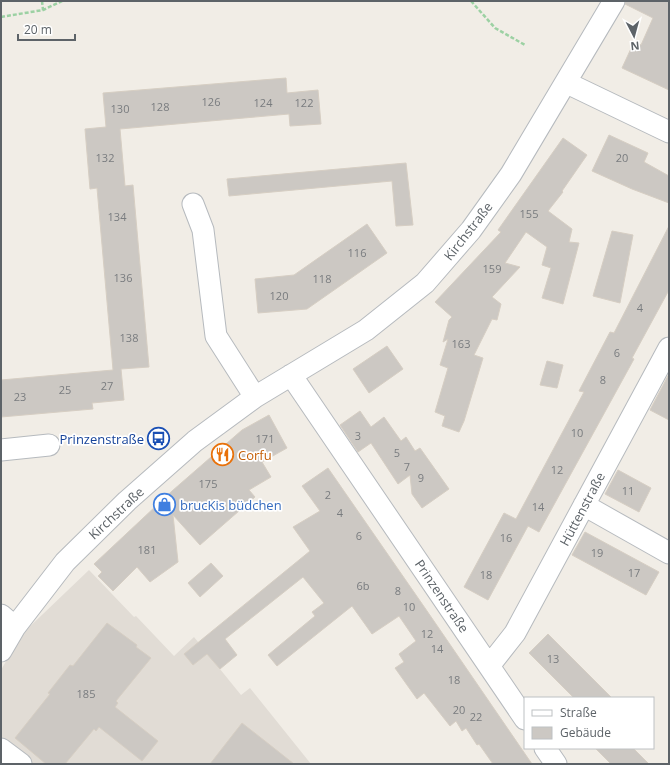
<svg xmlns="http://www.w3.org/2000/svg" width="670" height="765" font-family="'Open Sans',sans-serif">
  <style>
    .education { fill: #e1dcd5 }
    .building { fill: #ccc8c3; stroke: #d6cec3 }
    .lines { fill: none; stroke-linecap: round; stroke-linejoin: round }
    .minor-casing { stroke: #b6babe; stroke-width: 23 }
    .path { stroke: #9cd1a3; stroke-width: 2.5; stroke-dasharray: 4 2; stroke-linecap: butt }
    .minor { stroke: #fff; stroke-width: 21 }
    .labels { text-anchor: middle; stroke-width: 3.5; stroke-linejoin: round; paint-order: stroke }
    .number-label { font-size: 11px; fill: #797c7f }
    .street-label { font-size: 13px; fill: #5d6368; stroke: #fff }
    .transit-label { font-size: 13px; fill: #164399; stroke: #fff; text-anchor: end }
    .food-label { font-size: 13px; fill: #c56008; stroke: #fff; text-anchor: start }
    .shop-label { font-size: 13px; fill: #366cbe; stroke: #fff; text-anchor: start }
  </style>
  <rect width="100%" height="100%" fill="#f1ede6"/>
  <path class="education" d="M89,570L134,617L136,616L174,656L194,637L241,695L250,688L311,764H1V670L21,635Z"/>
  <path class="building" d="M626,1H669V90L622,68L634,42L641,45L653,18L625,4Z
    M286,78L287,93L318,90L321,124L290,126L289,114L120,129L125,186L133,185L149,367L121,369L124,400L92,403L93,409L1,417V380L113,370L97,188L90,189L85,129L106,127L103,93Z
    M609,135L648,153L644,162L669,176V203L632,189L592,171Z
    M563,138L587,155L562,191L563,192L548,211L572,229L569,242L579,243L563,304L542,298L551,268L542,265L547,247L526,232L505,263L520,267L492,297L501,304L497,320L492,319L474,355L483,358L464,421L459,432L442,426L445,416L435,412L448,368L440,365L448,339L443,342L449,320L452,317L435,302L501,232L498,230Z
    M406,163L413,225L396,226L392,181L229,196L227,179Z
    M367,224L387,253L307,309L258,313L255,279L294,275Z
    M669,226V290L632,358L634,359L539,532L528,526L488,600L464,587L504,513L516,519L584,392L579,391L610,332L614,333Z
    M612,231L633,235L620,303L593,296Z
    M387,346L403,369L369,393L353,369Z
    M547,361L563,365L557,388L540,385Z
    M669,374V420L650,410Z
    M360,411L371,427L384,417L401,441L406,437L415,451L420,448L449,489L422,508L412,494L410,475L398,484L371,443L358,452L340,425Z
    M269,415L287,448L262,462L271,477L249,490L255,497L200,545L173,515L178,562L150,582L137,567L113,591L98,576L102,572L94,564L172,491L242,430Z
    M328,468L425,608L532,764H493L479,744L477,745L466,728L462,731L456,721L450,726L424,693L417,699L395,668L404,662L399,654L416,641L399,616L372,634L352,606L277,666L268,655L315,616L312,612L324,603L303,577L225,639L237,655L220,669L207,654L193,665L184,654L310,551L293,527L320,511L302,486Z
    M618,470L651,488L639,512L605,494Z
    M585,532L659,572L646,595L572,555Z
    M211,563L223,576L200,597L188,583Z
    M107,623L137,645L136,647L151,658L116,701L118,703L115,707L158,741L142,761L99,727L96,731L94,729L65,764H46L15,738L50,694L48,693L70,665L73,666Z
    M548,634L612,698H574L529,653Z
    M242,723L265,741L294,764H210Z
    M595,748H633L649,764H611Z"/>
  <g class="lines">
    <defs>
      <path id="minor" d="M567,83L669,132
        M193,204L203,230L216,336L255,397
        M291,375L525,719
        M1,450L49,445
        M584,505L669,553
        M1,615L15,627
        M1,651L15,627L65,562L127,501L195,441L255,397L366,330L425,283L471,230L511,174L614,1
        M489,666L515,633L669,348
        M545,748L556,764
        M1,749L21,764"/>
    </defs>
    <use href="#minor" class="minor-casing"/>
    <path class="path" d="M42,1L43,10
      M471,1L495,28L525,45
      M1,17L43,10L62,1"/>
    <use href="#minor" class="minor"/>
  </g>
  <defs>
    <symbol id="bus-ring" viewBox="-11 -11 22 22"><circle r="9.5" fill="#fff" stroke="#1a4fb4" stroke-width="1.5"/><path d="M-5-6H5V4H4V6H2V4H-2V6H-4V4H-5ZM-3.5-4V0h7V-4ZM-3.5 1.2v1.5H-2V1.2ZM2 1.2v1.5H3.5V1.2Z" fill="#1a4fb4"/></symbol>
    <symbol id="restaurant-ring" viewBox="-11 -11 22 22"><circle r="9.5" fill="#fff" stroke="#e8710a" stroke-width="1.5"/><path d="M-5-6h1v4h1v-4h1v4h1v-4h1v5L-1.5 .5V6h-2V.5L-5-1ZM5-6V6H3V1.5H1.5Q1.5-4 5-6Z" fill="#e8710a"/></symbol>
    <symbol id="shop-ring" viewBox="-11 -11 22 22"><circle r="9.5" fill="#fff" stroke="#3f7fe0" stroke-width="1.5"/><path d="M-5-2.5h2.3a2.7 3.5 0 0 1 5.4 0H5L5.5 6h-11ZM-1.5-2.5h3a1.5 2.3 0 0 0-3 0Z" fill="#3f7fe0"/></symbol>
  </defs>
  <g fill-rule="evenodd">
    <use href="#bus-ring" x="146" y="426" width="25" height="25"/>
    <use href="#restaurant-ring" x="210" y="442" width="25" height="25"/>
    <use href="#shop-ring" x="152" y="492" width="25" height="25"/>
  </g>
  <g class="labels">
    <g class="number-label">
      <text x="211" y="106">126</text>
      <text x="263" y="107">124</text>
      <text x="304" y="107">122</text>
      <text x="160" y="111">128</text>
      <text x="120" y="113">130</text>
      <text x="105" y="162">132</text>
      <text x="622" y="162">20</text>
      <text x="529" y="218">155</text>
      <text x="117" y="221">134</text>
      <text x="357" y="257">116</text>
      <text x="492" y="273">159</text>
      <text x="123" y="282">136</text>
      <text x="322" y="283">118</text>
      <text x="279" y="300">120</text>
      <text x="640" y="312">4</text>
      <text x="129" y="342">138</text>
      <text x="461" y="348">163</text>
      <text x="617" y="357">6</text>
      <text x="603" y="384">8</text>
      <text x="107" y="390">27</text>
      <text x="65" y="394">25</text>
      <text x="20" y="401">23</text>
      <text x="577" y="437">10</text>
      <text x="358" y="440">3</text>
      <text x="265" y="443">171</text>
      <text x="397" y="457">5</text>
      <text x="407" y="471">7</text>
      <text x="557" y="474">12</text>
      <text x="421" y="482">9</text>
      <text x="208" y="488">175</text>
      <text x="628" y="495">11</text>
      <text x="328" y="499">2</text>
      <text x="538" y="511">14</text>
      <text x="340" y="517">4</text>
      <text x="359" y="540">6</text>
      <text x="506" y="542">16</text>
      <text x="147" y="554">181</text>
      <text x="597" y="557">19</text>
      <text x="634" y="577">17</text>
      <text x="486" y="579">18</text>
      <text x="363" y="590">6b</text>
      <text x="398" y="595">8</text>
      <text x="409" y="611">10</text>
      <text x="427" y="638">12</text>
      <text x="437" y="653">14</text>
      <text x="553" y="663">13</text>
      <text x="454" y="684">18</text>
      <text x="86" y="698">185</text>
      <text x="459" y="714">20</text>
      <text x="476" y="721">22</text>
    </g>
    <g class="street-label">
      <text transform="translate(468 231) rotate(-52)" y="5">Kirchstraße</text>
      <text transform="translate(582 509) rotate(-62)" y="5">Hüttenstraße</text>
      <text transform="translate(116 513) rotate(-43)" y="5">Kirchstraße</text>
      <text transform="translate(442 596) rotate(56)" y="5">Prinzenstraße</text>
    </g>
    <g class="transit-label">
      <text x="144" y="444">Prinzenstraße</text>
    </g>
    <g class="food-label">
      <text x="238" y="460">Corfu</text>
    </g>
    <g class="shop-label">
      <text x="180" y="510">brucKis büdchen</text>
    </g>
  </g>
  <rect width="670" height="765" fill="none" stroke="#5d6368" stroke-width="4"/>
  <rect x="524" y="697" width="130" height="52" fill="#ffffff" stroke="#bec1c3"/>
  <rect x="532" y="710" width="20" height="6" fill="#ffffff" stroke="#bec1c3"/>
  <text x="560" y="717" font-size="12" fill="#5d6368">Straße</text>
  <rect x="532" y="727" width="20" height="12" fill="#ccc8c3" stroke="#bec1c3"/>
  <text x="560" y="737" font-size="12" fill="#5d6368">Gebäude</text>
  <g transform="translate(634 36) rotate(174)" stroke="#ffffff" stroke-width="3" paint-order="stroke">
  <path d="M0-3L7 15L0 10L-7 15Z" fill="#5d6368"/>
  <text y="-6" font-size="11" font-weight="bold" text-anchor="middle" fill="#5d6368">N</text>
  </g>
  <path d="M18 34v6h57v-6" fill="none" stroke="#5d6368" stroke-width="2"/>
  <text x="24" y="34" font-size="12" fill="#5d6368" stroke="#ffffff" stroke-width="3" paint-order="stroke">20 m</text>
</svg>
